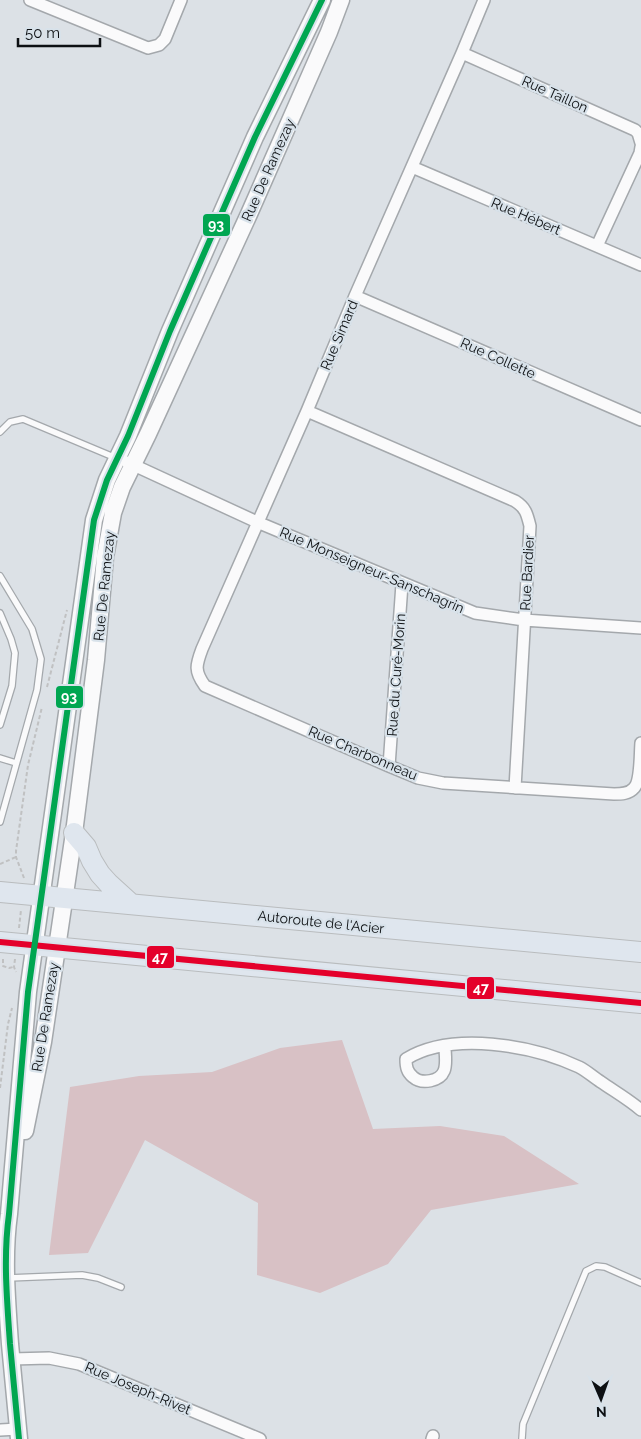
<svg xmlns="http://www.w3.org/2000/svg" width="641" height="1439" font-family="Raleway,sans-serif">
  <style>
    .green { fill: #d8c1c5 }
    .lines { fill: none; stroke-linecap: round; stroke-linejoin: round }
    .lane-casing { stroke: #a4a8ac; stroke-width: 8 }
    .street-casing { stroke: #a4a8ac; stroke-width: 14 }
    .secondary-casing { stroke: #a4a8ac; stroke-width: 19 }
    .highway-casing { stroke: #b9bcbe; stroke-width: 22 }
    .path { stroke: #c0c1c2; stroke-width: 2; stroke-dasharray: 4 2.5; stroke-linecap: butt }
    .lane { stroke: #fafafb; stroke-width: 5.5 }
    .street { stroke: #fafafb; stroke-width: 11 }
    .secondary { stroke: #fafafb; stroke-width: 16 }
    .highway { stroke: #dfe6ee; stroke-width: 20 }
    .bus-1-casing { stroke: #d8e2ea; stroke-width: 10 }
    .bus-2-casing { stroke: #d8e2ea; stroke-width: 10 }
    .bus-1 { stroke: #e4002b; stroke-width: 6 }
    .bus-2 { stroke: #00a651; stroke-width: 6 }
    .labels { text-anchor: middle; stroke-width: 4.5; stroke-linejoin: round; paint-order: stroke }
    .street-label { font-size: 14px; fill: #0d1013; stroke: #d8e2ea }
    .line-badge { stroke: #d8e2ea; stroke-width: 2 }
    .badge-label { font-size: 14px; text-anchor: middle; font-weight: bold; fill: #fff }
  </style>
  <rect width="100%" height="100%" fill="#dce1e6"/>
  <path class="green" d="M342,1040L373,1129L440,1126L504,1136L579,1184L431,1210L388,1264L320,1293L257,1275L258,1203L145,1140L88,1253L49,1255L70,1087L139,1076L212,1072L280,1048Z"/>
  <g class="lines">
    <defs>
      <path id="lane" d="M0,432L10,422L23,419L116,458
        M0,576L32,629L41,659L37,690L0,822
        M0,613L11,639L15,653L12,686L0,725
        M0,758L16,763
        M8,1278L82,1275L98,1278L121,1287
        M522,1439L523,1424L586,1271L596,1266L605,1267L641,1283"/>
      <path id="street" d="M30,0L148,48L159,45L165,39L181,0
        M484,0L462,53L355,296L307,411L202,649C196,665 194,671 205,686L389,766L418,778L443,783L614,794C621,794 629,794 634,788C641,781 640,754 641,743
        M462,53L635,130L638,133L641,143
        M412,167L641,265
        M597,246L640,153L641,147
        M355,296L641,420
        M307,411L515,501C526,508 527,514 530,526L515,788
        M127,462L257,522L475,613L524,620L641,628
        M389,766L402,584
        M445,1047C445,1054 447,1064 444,1071C440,1081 422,1085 413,1077C407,1072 406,1067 406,1059C452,1031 532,1045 579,1067C587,1071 593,1077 601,1082C614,1091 628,1099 641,1110
        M12,1359L49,1358L79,1364L260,1439
        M0,1430L18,1429
        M432,1439L433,1436"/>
      <path id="secondary" d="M25,1131L43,1042L74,833L96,660L105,557L113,513L122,487L148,434L249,214L329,32L341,0
        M19,1439C16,1407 13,1376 10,1344C7,1300 3,1258 9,1214L28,992L94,520L107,480L128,436L170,331L255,137L322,0"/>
      <path id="highway" d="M74,833L86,847L92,861L100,874L109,884L131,904
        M0,892L641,952
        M0,942L641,1003"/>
    </defs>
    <use href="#lane" class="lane-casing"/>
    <use href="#street" class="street-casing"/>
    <use href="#secondary" class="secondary-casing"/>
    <use href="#highway" class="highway-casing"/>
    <path class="path" d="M47,687L67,610
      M0,864L16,857
      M24,878L16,857V851L28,765L42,707
      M19,928L21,910
      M3,959V966L9,968L13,967
      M15,959L14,967L16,972
      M0,1088L8,1024L12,1008"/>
    <use href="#lane" class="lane"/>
    <use href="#street" class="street"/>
    <use href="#secondary" class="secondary"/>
    <use href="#highway" class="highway"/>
    <defs>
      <path id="bus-1" d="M0,942L641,1003"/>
      <path id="bus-2" d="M19,1439C16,1407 13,1376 10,1344C7,1300 3,1258 9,1214L28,992L94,520L107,480L128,436L170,331L255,137L322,0"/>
    </defs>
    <use href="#bus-1" class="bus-1-casing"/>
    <use href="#bus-2" class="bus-2-casing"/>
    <use href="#bus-1" class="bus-1"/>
    <use href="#bus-2" class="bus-2"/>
  </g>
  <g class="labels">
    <g class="street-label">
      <text transform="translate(555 94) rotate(24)" y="5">Rue Taillon</text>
      <text transform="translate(268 170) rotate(-66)" y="5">Rue De Ramezay</text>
      <text transform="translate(526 216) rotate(23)" y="5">Rue Hébert</text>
      <text transform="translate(339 335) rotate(-67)" y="5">Rue Simard</text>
      <text transform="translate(498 358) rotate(24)" y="5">Rue Collette</text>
      <text transform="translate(372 570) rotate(23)" y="5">Rue Monseigneur-Sanschagrin</text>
      <text transform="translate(527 573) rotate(-87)" y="5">Rue Bardier</text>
      <text transform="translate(104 586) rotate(-84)" y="5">Rue De Ramezay</text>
      <text transform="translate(396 675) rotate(-86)" y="5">Rue du Curé-Morin</text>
      <text transform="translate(363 753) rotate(23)" y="5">Rue Charbonneau</text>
      <text transform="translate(321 922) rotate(6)" y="5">Autoroute de l'Acier</text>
      <text transform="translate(45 1017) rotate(-81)" y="5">Rue De Ramezay</text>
      <text transform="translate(138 1388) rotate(23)" y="5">Rue Joseph-Rivet</text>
    </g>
  </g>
  <g class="line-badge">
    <rect x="202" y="213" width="29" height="24" rx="5" fill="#00a651"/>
    <rect x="55" y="685" width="29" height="24" rx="5" fill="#00a651"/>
    <rect x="146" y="945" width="29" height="24" rx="5" fill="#e4002b"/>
    <rect x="466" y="976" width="29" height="24" rx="5" fill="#e4002b"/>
  </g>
  <g class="badge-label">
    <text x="216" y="230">93</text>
    <text x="69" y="702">93</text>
    <text x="160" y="962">47</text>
    <text x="481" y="993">47</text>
  </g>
  <g transform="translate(601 1399) rotate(178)" stroke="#d8e2ea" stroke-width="4" paint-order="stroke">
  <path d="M0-4L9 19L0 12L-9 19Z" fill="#0d1013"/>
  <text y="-8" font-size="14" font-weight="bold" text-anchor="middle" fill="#0d1013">N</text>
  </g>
  <path d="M18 38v8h82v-8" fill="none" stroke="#0d1013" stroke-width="2.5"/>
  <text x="25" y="38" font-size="15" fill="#0d1013" stroke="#d8e2ea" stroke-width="4" paint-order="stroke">50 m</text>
</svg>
